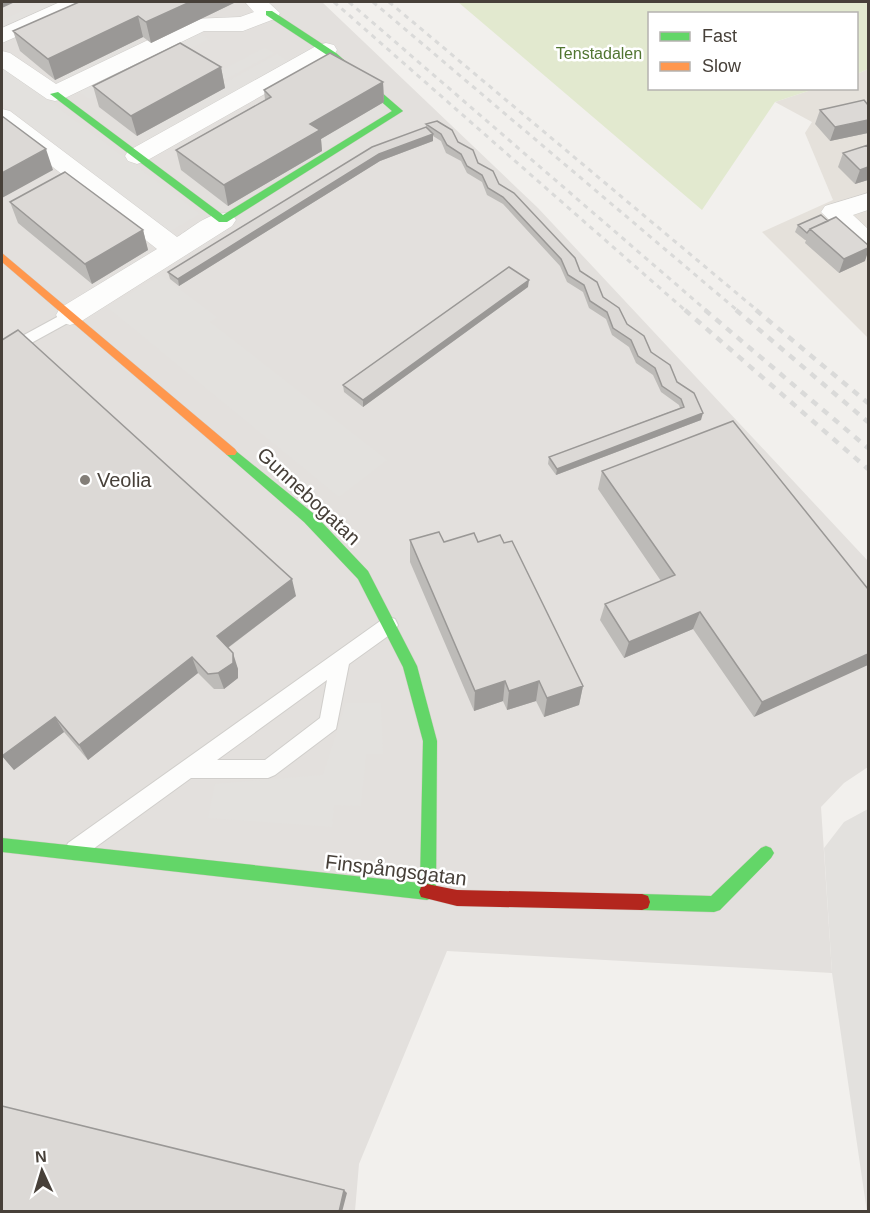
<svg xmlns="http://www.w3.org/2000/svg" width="870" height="1213" font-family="Arial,sans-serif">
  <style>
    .residential { fill: #e5e1db }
    .industrial { fill: #e3e0dd }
    .green { fill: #e2e9cf }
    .parking { fill: #e3e1de }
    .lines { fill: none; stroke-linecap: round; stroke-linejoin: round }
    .lane-casing { stroke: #d0cecb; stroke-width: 2 }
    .street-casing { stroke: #d0cecb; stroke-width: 1 }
    .fast-casing { stroke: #d2cdc5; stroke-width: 1 }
    .slow-casing { stroke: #d2cdc5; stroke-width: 1 }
    .jam-casing { stroke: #d2cdc5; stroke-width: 1 }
    .lane { fill: #fdfdfc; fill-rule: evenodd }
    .street { fill: #fdfdfc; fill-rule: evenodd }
    .fast { fill: #63d668; fill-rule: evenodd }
    .slow { fill: #ff974d; fill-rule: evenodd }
    .jam { fill: #b3261e; fill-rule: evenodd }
    .rail-far1 { stroke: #dadad9; stroke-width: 3; stroke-dasharray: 5 5; stroke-linecap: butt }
    .rail { stroke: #dadad9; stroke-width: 4.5; stroke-dasharray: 7 7; stroke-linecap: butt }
    .wall { fill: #bdbbb8 }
    .shaded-wall { fill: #9a9896 }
    .building { fill: #dcd9d6; stroke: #9a9896; stroke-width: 1.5 }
    .poi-dot { fill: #837e78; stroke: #fff; stroke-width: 2 }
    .labels { text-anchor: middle; stroke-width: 5; stroke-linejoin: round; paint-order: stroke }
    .far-park-label { font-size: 16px; fill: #517531; stroke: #fff }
    .poi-label { font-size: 20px; fill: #474039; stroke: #fff; text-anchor: start }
    .street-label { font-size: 20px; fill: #474039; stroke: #fff }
  </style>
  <rect width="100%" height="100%" fill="#f2f0ed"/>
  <path class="residential" d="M868,69V338L762,232L833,200L805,133L812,122L775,102L814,89L856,88L857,74Z"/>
  <path class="industrial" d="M2,2H322L538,208L868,561V767L844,783L821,807L832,973L447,951L359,1164L355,1211L2,1212Z"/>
  <path class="green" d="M458,2H868V69L857,74L856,14H650V88L814,89L775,102L702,210Z"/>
  <path class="parking" d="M42,2H65L2,31V20Z
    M199,33L209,39L89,99L79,92Z
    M133,38L142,44L68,81L59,75Z
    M264,48L274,53L220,82L211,76Z
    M277,54L289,62L145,142L133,134Z
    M2,66L200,214L169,232L2,103Z
    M376,107L386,112L322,151L312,144Z
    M161,275L217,317L210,322L387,460L339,497L107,307Z
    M346,703H381L383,754H366L361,806L334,805L332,827L208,818L215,784L323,775Z
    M868,809V1211L867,1212L832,973L824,848L844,822Z"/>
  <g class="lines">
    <defs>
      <path id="lane" d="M70,310L75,311L77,315L75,319L2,359V347Z
        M389,617L395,619L398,625L395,631L349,664L336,729L275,775L268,778H191L82,857L75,860L68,857L65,850L68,843L383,619ZM327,680L320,718L265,760H217Z"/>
      <path id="street" d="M60,2H87L84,7L2,43V28Z
        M245,2H268L280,13L277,18L243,31H204L63,99L55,101L47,99L2,68V51L10,53L56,84L192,19L240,17L254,12Z
        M326,43L334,45L337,50L334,55L146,161L137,164L128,161L125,156L128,151L318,45Z
        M2,109L10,111L177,237C193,227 212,209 232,214L236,220L232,226L80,322L70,325L60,322L56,315L60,308L157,249L2,127Z
        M868,193V210L853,215L868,229V252L859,249L821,212L825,206Z"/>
      <path id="fast" d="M266,11H272L336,53L403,111L227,222H219L50,94L58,92L223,215L392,111L330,57L266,15Z
        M231,447L314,514L368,571L417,666L437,741L436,892L434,897L427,900L2,852V838L420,883L423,741L403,667L358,579L304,522L227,455L225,452Z
        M766,846L771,848L774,853L771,858L720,910L714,912L642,910L636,908L634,902L636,896L642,894L711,896L761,848Z"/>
      <path id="slow" d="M2,253L235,449L237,452L235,455H227L2,262Z"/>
      <path id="jam" d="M427,884L457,890L642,894L648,896L650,902L648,908L642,910L457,906L421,897L419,892L421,887Z"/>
    </defs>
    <use href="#lane" class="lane-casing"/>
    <use href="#street" class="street-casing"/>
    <use href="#fast" class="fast-casing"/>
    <use href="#slow" class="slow-casing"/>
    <use href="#jam" class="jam-casing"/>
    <use href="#lane" class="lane"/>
    <use href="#street" class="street"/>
    <use href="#fast" class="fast"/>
    <use href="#slow" class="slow"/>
    <use href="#jam" class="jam"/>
    <path class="rail-far1" d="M334,2L686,311
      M349,2L707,311
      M373,2L738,311
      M389,2L758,311"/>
    <path class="rail" d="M685,310L868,469
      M705,310L868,448
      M736,310L868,422
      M756,310L868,403"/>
  </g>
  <path class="wall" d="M79,2H236L151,43L143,37L55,80L20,51L13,31Z
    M221,67L225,88L137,136L99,107L93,86Z
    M383,82L384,102L321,139L322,151L228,206L181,170L176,150L265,100L264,90Z
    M868,105V133L830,141L815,124L820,110Z
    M426,124L458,142L580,271L677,382L701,420L556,475L548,464L549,457L680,408L679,405L661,392L653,375L636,363L629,347L612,335L606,319L589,308L583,292L567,282L560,266L503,204L487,195L482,182L467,173L461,161L446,153L441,141L433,136V141L380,161L179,286L170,279L168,272L426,127Z
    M868,145V180L855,184L838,167L843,153Z
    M10,202L143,230L148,250L92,284L18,223Z
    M828,221L865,261L839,273L805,243L806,240H805L795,232L798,225Z
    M528,287L363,407L344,392L343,385Z
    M2,340L296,596L228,648L238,669V678L224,689H214L198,673L88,760L64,732L14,770L2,756Z
    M602,471L868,589L754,717L693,629L624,658L600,620L605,604L661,581L598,489Z
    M410,540L444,542H478L504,543L583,686L579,705L544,717L536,701L507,710L503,701L474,711L410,562Z"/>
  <path class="shaded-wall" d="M2,2H15L2,8Z
    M190,2H236L151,43L146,22Z
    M138,16L143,37L55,80L48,59Z
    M221,67L225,88L137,136L131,116Z
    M383,82L384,102L321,139L322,151L228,206L224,185L310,124Z
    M868,120V133L830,141L835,127Z
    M433,134V141L380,161L179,286L178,279L379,154Z
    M46,149L53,170L2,198V173Z
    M868,167V180L855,184L860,170Z
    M143,230L148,250L92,284L85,264Z
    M868,248V252L865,261L839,273L844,259Z
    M529,280L528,287L363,407V400Z
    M703,413L701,420L556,475L557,469Z
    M292,579L296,596L222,652L217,636Z
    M700,612L693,629L624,658L629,642Z
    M233,653L238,669V678L224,689L218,673Z
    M868,654V665L754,717L762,702Z
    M192,657L198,673L88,760L79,745Z
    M505,681L503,701L474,711L475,691Z
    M539,681L536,701L507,710L509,691Z
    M583,686L579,705L544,717L547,698Z
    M55,717L64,732L14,770L2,756Z
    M344,1190L347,1193L342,1212H339Z"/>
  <path class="building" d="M79,2H190L146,22L138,16L48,59L13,31Z
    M180,43L221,67L131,116L93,86Z
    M330,53L383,82L310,124L320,130L224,185L176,150L271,97L264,90Z
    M864,100L868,105V120L835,127L820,110Z
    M2,116L46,149L2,173Z
    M437,121L452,130L458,142L473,150L478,163L493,171L499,184L514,193L575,258L580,271L597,282L603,297L619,308L627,324L644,336L651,352L670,365L677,382L694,393L703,413L557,469L549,457L684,407L681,399L662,386L655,368L638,356L631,340L613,328L607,312L590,301L584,285L568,275L561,259L503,197L488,188L482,175L467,166L461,154L447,145L441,134L426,124Z
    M426,127L433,134L379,154L178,279L168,272L372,147Z
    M868,145V167L860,170L843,153Z
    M65,172L143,230L85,264L10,202Z
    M821,215L828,221L810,229L807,233L798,225Z
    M836,217L868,245V248L844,259L810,229Z
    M509,267L529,280L363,400L343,385Z
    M18,330L292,579L217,636L233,653V663L218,673L208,674L192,657L79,745L55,717L2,756V340Z
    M733,421L868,589V654L762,702L700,612L629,642L605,604L675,575L602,471Z
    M439,532L444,542L474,533L478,542L500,535L504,543L512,541L583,686L547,698L539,681L509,691L505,681L475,691L410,540Z
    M2,1106L344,1190L339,1212H2Z"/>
  <circle class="poi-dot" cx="85" cy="480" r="6"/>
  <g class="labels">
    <g class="far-park-label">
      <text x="599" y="59">Tenstadalen</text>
    </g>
    <g class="poi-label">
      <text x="97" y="487">Veolia</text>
    </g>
    <g class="street-label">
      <text transform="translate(309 496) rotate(43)" y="7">Gunnebogatan</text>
      <text transform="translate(396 870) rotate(7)" y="7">Finspångsgatan</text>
    </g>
  </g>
  <rect width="870" height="1213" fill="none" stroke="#474039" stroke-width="6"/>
  <rect x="648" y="12" width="210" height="78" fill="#ffffff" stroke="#b5b3b0" stroke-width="1.5"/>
  <rect x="660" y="32" width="30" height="9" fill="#63d668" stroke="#b5b3b0" stroke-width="1.5"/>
  <text x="702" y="42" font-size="18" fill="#474039">Fast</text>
  <rect x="660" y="62" width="30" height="9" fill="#ff974d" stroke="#b5b3b0" stroke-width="1.5"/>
  <text x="702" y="72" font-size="18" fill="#474039">Slow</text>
  <g transform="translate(42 1171) rotate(356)" stroke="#ffffff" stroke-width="4.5" paint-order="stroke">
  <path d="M0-4.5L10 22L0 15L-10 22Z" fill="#474039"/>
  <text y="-9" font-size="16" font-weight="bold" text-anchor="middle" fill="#474039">N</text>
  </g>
</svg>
